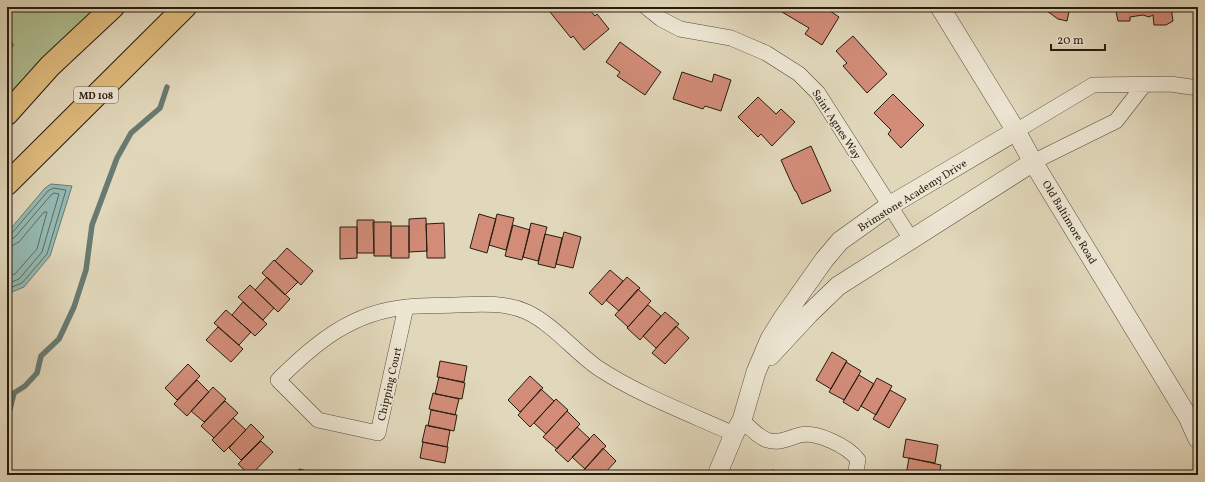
<svg xmlns="http://www.w3.org/2000/svg" width="1205" height="482" font-family="Vollkorn,serif">
  <style>
    .green { fill: #b0bf92; stroke: #6c6e50 }
    .water { fill: #94b9b2; stroke: #687a71 }
    .lines { fill: none; stroke-linecap: round; stroke-linejoin: round }
    .shore { stroke: #5e6a60; stroke-width: 1 }
    .stream { stroke: #687a71; stroke-width: 5.5 }
    .building { fill: #d28c78; stroke: #271c0f }
    .minor-casing { stroke: #564b3a; stroke-width: 16 }
    .tertiary-casing { stroke: #564b3a; stroke-width: 20 }
    .primary-casing { stroke: #271c0f; stroke-width: 24 }
    .minor { stroke: #ece5d2; stroke-width: 15 }
    .tertiary { stroke: #ece5d2; stroke-width: 19 }
    .primary { stroke: #e0bc7d; stroke-width: 22 }
    .labels { text-anchor: middle; stroke-width: 3; stroke-linejoin: round; paint-order: stroke }
    .shield { fill: #ece5d2; stroke: #62584a; stroke-width: 1 }
    .shield-label { font-size: 10px; font-weight: bold; fill: #271c0f }
    .street-label { font-size: 11px; fill: #271c0f; stroke: #ece5d2 }
  </style>
  <rect width="100%" height="100%" fill="#e1d7ba"/>
  <filter id="stains"><feTurbulence type="fractalNoise" baseFrequency=".005" numOctaves="4"/><feColorMatrix values="0 0 0 0 .2 0 0 0 0 .09 0 0 0 0 .02 0 0 0 .5 -.17"/></filter>
  <radialGradient id="worn" r=".72"><stop offset=".6" stop-color="#630" stop-opacity="0"/><stop offset="1" stop-color="#630" stop-opacity=".3"/></radialGradient>
  <path class="green" d="M7,7H113L7,114Z"/>
  <path class="water" d="M51,184L72,186L50,256L24,287L7,294V233L45,188Z"/>
  <g class="lines">
    <path class="shore" d="M7,235L12,233L48,191L53,188L66,190L47,254L22,283L7,289
      M7,240L11,239L15,237L51,195L54,193L59,194L42,252L19,279L7,284
      M7,246L13,245L19,242L44,212H47L37,249L15,274L7,277"/>
    <path class="stream" d="M7,42L11,45
      M7,421L14,393L25,386L37,373L41,356L59,339L74,307L86,270L92,225L117,158L131,133L160,108L167,87"/>
  </g>
  <path class="building" d="M556,7H587L595,16L597,14L609,29L584,50L573,36L571,38L550,12Z
    M746,7H765L764,11Z
    M785,7H824L839,17L822,45L805,34L809,28L782,12Z
    M1048,7H1070L1067,21L1058,19L1047,11Z
    M1115,7H1171L1173,21L1166,25H1154L1153,15L1149,17L1143,15L1130,17V21H1118Z
    M853,36L887,74L867,93L843,66L847,63L836,51Z
    M620,42L661,72L645,95L617,76L620,72L606,62Z
    M682,72L712,82L714,74L731,80L721,111L705,106L703,109L673,99Z
    M893,94L924,125L901,148L888,134L891,130L874,113Z
    M758,97L776,114L781,109L795,122L772,146L761,134L758,137L738,117Z
    M811,146L831,191L802,204L796,191H795L781,160Z
    M479,214L496,219L487,253L470,248Z
    M497,214L514,218L506,250L489,245Z
    M426,218L427,251L409,252V219Z
    M357,220H374V253H357Z
    M373,222H391V256H374Z
    M444,223L445,258H427L426,224Z
    M531,223L547,227L538,261L523,257Z
    M513,225L530,230L522,260L505,256Z
    M391,226H409V258H391Z
    M340,227H357V258L340,259Z
    M564,232L581,237L573,268L556,264Z
    M545,234L562,238L555,268L538,264Z
    M287,248L313,271L301,285L275,261Z
    M274,260L298,282L285,295L262,273Z
    M610,270L623,281L602,305L589,293Z
    M267,277L290,299L278,312L255,290Z
    M627,277L640,288L619,311L606,300Z
    M250,285L274,308L263,320L238,297Z
    M638,289L651,301L628,327L615,315Z
    M243,302L267,324L255,336L232,315Z
    M648,305L661,316L640,340L627,328Z
    M226,310L251,332L239,345L214,323Z
    M665,312L679,324L656,348L643,336Z
    M676,326L689,338L665,364L652,353Z
    M218,327L243,349L231,362L206,340Z
    M832,352L847,361L831,389L816,380Z
    M440,361L467,366L464,382L437,377Z
    M846,362L861,371L844,400L829,392Z
    M188,364L200,376L177,400L165,388Z
    M859,375L874,384L858,411L843,402Z
    M530,376L543,388L520,412L508,400Z
    M439,377L465,383L462,399L435,394Z
    M877,378L892,386L876,415L861,406Z
    M197,380L209,392L187,416L174,404Z
    M213,387L226,399L204,422L191,411Z
    M541,389L554,401L530,427L518,415Z
    M890,390L906,399L889,428L873,419Z
    M433,393L459,399L455,415L429,409Z
    M556,399L568,410L546,434L534,423Z
    M225,401L238,413L214,438L201,426Z
    M431,410L457,415L454,431L428,426Z
    M567,411L580,424L557,449L543,437Z
    M233,418L246,430L224,452L212,440Z
    M251,424L264,437L241,460L229,448Z
    M426,425L450,430L447,447L422,442Z
    M577,427L590,439L568,462L555,450Z
    M594,434L606,446L585,469L572,457Z
    M906,439L938,445L935,463L903,457Z
    M261,441L273,452L251,475H250L238,464Z
    M423,442L448,447L445,463L420,458Z
    M603,448L616,461L603,475H583L581,473Z
    M909,458L941,465L939,475H906Z
    M299,469L316,473L315,475H298Z
    M772,470L801,475H771Z"/>
  <g class="lines">
    <defs>
      <path id="minor" d="M646,7L661,19L680,29L731,38L766,53L799,74L818,93L911,239
        M1016,131L1093,85L1170,84L1198,88
        M1033,162L1116,121L1144,85
        M406,307L378,433L318,420L278,380C315,343 352,312 407,307C423,305 439,306 455,305C479,304 505,302 527,312C554,325 574,351 598,368C639,395 690,414 734,434
        M742,420C749,427 757,436 767,440C779,444 788,438 800,435C816,431 848,446 858,460L855,475"/>
      <path id="tertiary" d="M940,7L1016,131L1033,162L1188,417L1198,439
        M770,356L809,314L838,286L1033,162
        M717,475L734,434L742,420L756,372L770,339L783,318L824,260L840,241L889,206L1016,131"/>
      <path id="primary" d="M7,114L50,66L113,7
        M7,184L185,7"/>
    </defs>
    <use href="#minor" class="minor-casing"/>
    <use href="#tertiary" class="tertiary-casing"/>
    <use href="#primary" class="primary-casing"/>
    <use href="#minor" class="minor"/>
    <use href="#tertiary" class="tertiary"/>
    <use href="#primary" class="primary"/>
  </g>
  <g class="labels">
    <rect class="shield" x="74" y="87" width="44" height="16" rx="3"/>
    <g class="shield-label">
      <text x="96" y="99">MD 108</text>
    </g>
    <g class="street-label">
      <text transform="translate(837 124) rotate(57)" y="4">Saint Agnes Way</text>
      <text transform="translate(912 195) rotate(-32)" y="4">Brimstone Academy Drive</text>
      <text transform="translate(1070 222) rotate(59)" y="4">Old Baltimore Road</text>
      <text transform="translate(389 384) rotate(-77)" y="4">Chipping Court</text>
    </g>
  </g>
  <rect width="1205" height="482" fill="none" stroke="#e1d7ba" stroke-width="24"/>
  <rect x="8" y="8" width="1189" height="466" fill="none" stroke="#271c0f" stroke-width="2"/>
  <rect x="12" y="12" width="1181" height="458" fill="none" stroke="#271c0f"/>
  <path d="M1051 44v6h54v-6" fill="none" stroke="#271c0f" stroke-width="2"/>
  <text x="1057" y="44" font-size="12" fill="#271c0f" stroke="#ece5d2" stroke-width="3" paint-order="stroke">20 m</text>
  <rect width="100%" height="100%" filter="url(#stains)"/>
  <rect width="100%" height="100%" fill="url(#worn)"/>
</svg>
